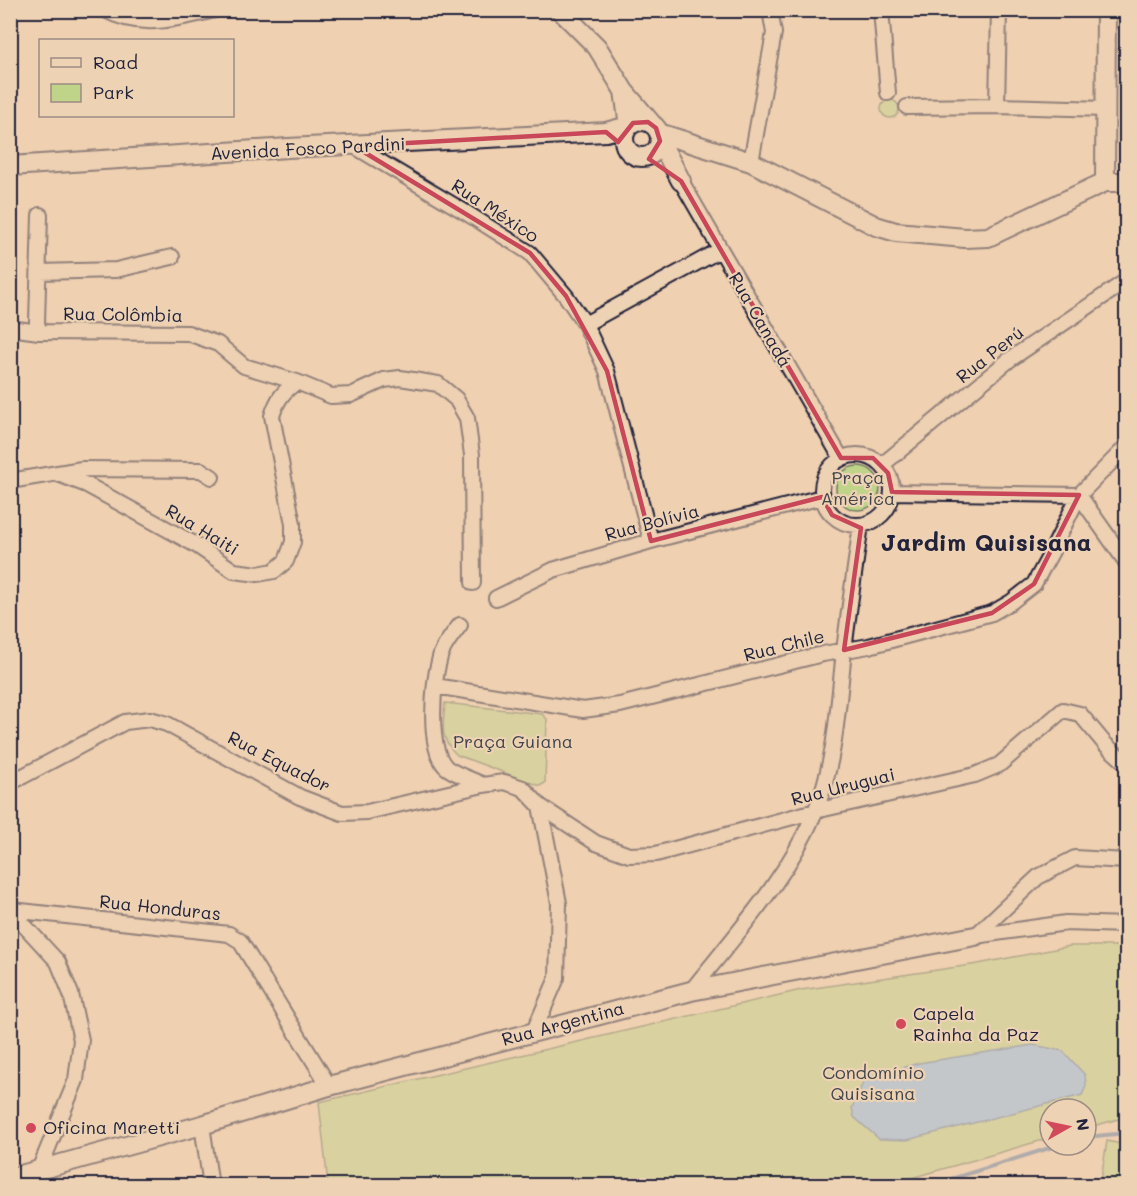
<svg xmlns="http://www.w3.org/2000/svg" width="1137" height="1196" font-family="Mali,sans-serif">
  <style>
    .green { fill: #bfd389; stroke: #707a62; stroke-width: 1.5 }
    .water { fill: #8fbde9; stroke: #637fa3; stroke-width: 1.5 }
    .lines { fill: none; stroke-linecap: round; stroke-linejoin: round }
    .stream { stroke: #637fa3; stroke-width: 4 }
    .street-casing { stroke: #22223b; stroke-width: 18 }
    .secondary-casing { stroke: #22223b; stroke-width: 22 }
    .street { stroke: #edd2b4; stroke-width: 14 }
    .secondary { stroke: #edd2b4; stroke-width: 18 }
    .marked { fill: none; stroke: #c84759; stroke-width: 4.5; stroke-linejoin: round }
    .poi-dot { fill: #d1495b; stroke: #edd2b4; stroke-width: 2 }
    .labels { text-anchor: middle; stroke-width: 4.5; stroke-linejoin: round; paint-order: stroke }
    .street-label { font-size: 18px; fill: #22223b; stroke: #edd2b4 }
    .park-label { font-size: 18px; fill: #41454b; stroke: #edd2b4 }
    .poi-label { font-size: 18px; fill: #22223b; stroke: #edd2b4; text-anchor: start }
    .district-label { font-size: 24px; font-weight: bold; fill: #22223b; stroke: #edd2b4 }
  </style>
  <rect width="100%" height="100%" fill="#efd0b1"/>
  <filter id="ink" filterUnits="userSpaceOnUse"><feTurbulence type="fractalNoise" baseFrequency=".0167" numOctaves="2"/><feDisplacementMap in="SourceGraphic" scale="12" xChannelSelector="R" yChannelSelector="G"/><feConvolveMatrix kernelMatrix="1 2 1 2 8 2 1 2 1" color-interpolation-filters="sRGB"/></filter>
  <g filter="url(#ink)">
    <path class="green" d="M881 109a9 9 0 1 1 18 0a9 9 0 1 1-18 0Z
      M836 488a22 22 0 1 1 44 0a22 22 0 1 1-44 0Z
      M445,703L542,714L547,719L545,783L540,786L457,755C439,738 443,727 445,703Z
      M1070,946H1122L1126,948V1117L1086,1128V1109H1050V1138L887,1185H328L319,1102L801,990L978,964Z
      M1107,1141L1126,1145V1185H1100Z"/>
    <path class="water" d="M1033,1045L1063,1051L1085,1075L1086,1086L1082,1095L907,1140L879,1139L854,1117L852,1108L865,1078L919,1063Z"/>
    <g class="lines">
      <path class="stream" d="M1086,1137L1126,1133
        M929,1186L1059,1145"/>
      <defs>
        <path id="street" d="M105,10C141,30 177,19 215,10
          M881,10L888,93
          M997,106L999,10
          M907,107L997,106L1105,109
          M354,146L465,212L530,253L566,296L585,324L607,371L651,541
          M751,162L774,33L770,10
          M681,181L841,458
          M39,272L116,270L172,257
          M585,324L720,250
          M10,328L39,332L188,333L218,344L244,366L297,382L331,396L351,395L384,380L400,378L438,384L456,399L467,418L472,455L473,583
          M39,332L37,322L40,215
          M822 490a35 35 0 1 1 70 0a35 35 0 1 1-70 0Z
          M882,465L1009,360L1126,281
          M58,474L87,485L196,545L234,571L258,574L274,571L286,561L293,542V524L272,416C277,400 283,391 297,382
          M10,481L82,469L201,470L212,477
          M892,492L1079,495L1126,562
          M496,598L553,570L651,541L822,497
          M460,625C453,634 443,646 440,657C433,682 427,746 445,766C451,773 474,780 483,785
          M435,686L583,710L620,705L823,654L869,646L992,613L1011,602L1034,584L1051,553L1079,495L1126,447
          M10,783L125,722L150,719L167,724L300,797L342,813L367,812L483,785L504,782L523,788L540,806L596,843L629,855L656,854L815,811L975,775L999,765L1063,710L1080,714L1105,744L1126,763
          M10,910L58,962L71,994L81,1040L76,1080L39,1170
          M12,910L229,934L240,941L329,1086
          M975,936L1038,877L1075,858L1126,861
          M975,936L1066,923L1126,925
          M691,991C736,934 787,879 815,812C836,761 838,705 844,651C849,609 855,567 861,525
          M534,1031L557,978L559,903L540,806
          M202,1125L211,1186"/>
        <path id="secondary" d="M560,10L597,47L624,91L652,124
          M624 139a18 18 0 1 1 36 0a18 18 0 1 1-36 0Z
          M659,133L751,162L876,226L896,232L965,238L988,237L1105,182H1126
          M660,141L681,181
          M10,166L288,148L606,132L629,126L624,91
          M1105,182L1106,10
          M10,1178L202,1125L329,1086L691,991L975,936"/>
      </defs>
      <use href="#street" class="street-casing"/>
      <use href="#secondary" class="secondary-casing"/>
      <use href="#street" class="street"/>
      <use href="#secondary" class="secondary"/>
    </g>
  </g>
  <path d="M0 0H1137V1196H0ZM648,122L656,128L660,141L649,159L681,181L841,458H873L888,473L892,492L1079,495L1034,584L992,613L844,650L861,528L832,515L822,497L651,541L607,371L566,296L530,253L354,146L606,132L618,142L633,123Z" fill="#efd0b1" fill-opacity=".55" fill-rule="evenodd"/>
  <path class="marked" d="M648,122L656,128L660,141L649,159L681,181L841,458H873L888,473L892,492L1079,495L1034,584L992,613L844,650L861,528L832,515L822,497L651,541L607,371L566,296L530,253L354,146L606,132L618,142L633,123Z"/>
  <g class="poi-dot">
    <circle cx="901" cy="1024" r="6"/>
    <circle cx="31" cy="1128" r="6"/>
  </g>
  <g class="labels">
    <g class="street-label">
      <text transform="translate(308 149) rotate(-3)" y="6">Avenida Fosco Pardini</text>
      <text transform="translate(495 211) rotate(33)" y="6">Rua México</text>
      <text transform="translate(123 315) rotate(1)" y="6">Rua Colômbia</text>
      <text transform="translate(760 320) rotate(60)" y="6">Rua Canadá</text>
      <text transform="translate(990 355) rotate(-38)" y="6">Rua Perú</text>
      <text transform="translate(652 523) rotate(-15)" y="6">Rua Bolívia</text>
      <text transform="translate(202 530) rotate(31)" y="6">Rua Haiti</text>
      <text transform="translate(784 646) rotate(-14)" y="6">Rua Chile</text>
      <text transform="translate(279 762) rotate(27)" y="6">Rua Equador</text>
      <text transform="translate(843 787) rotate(-14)" y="6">Rua Uruguai</text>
      <text transform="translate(160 908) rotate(6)" y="6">Rua Honduras</text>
      <text transform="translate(563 1024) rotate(-15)" y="6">Rua Argentina</text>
    </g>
    <g class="park-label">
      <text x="858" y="484">Praça<tspan x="858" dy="21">América</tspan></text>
      <text x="513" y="748">Praça Guiana</text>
      <text x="873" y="1079">Condomínio<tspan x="873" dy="21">Quisisana</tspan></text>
    </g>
    <g class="poi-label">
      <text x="913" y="1020">Capela<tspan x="913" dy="21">Rainha da Paz</tspan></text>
      <text x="43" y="1134">Oficina Maretti</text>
    </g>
    <g class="district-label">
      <text x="986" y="551">Jardim Quisisana</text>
    </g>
  </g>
  <rect width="1137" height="1196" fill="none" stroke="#edd2b4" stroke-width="36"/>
  <rect x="18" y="18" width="1101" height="1160" fill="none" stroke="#22223b" stroke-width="2" filter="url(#ink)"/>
  <rect x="39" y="39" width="195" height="78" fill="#edd2b4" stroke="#9c8c84" stroke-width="1.5"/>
  <rect x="51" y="58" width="30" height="9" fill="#edd2b4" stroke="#9c8c84" stroke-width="1.5"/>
  <text x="93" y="69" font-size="18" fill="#22223b">Road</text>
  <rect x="51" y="84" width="30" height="18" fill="#bfd389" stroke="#9c8c84" stroke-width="1.5"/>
  <text x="93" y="99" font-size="18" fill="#22223b">Park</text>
  <g transform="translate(1068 1127) rotate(81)"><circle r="28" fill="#edd2b4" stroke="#9c8c84" stroke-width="1.5"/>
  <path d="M0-4.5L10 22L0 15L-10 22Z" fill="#d1495b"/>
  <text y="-9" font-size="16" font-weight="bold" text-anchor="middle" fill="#22223b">N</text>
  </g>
</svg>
